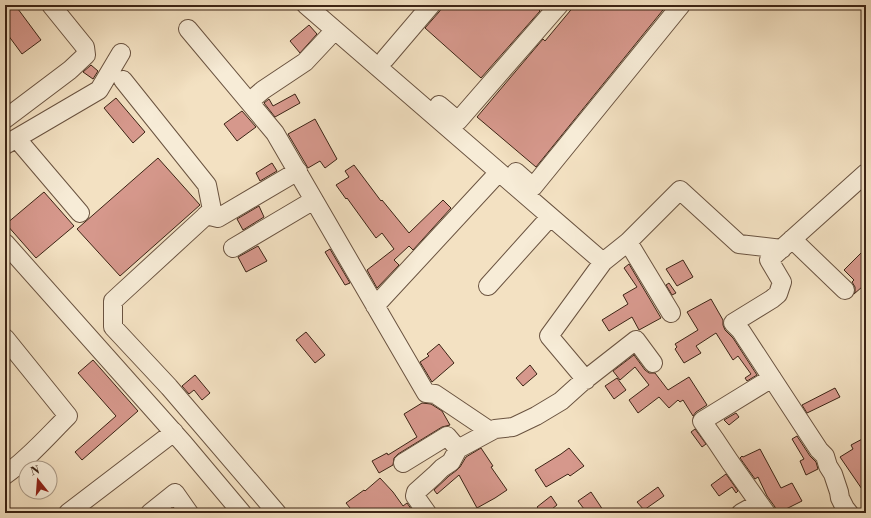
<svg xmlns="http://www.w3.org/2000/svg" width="871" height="518" font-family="'Libre Bodoni',serif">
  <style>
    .building { fill: #d6988c; stroke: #3c2415 }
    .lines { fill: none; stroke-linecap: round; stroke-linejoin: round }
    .minor-casing { stroke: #6a5340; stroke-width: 20 }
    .minor { stroke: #f7ecd7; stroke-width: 18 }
  </style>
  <rect width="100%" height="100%" fill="#f3e1c2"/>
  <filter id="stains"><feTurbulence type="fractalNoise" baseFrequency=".005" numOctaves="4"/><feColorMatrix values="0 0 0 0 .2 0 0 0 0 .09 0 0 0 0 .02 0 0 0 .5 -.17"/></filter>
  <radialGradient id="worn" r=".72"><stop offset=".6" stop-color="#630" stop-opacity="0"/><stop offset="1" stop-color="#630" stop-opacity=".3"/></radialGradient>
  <path class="building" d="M5,5H15L41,40L22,54L5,31Z
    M444,5H534L540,11L481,78L425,28L439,12Z
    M575,5H667L536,167L477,117L543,39L545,41Z
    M309,25L317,34L300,53L290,41Z
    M91,65L98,71L93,79L83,72Z
    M295,94L300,103L275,117L264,103L269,99L273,106Z
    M116,98L145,132L133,143L104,108Z
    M242,111L256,127L237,141L224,124Z
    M315,119L337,159L325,168L320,161L308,168L288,134Z
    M158,158L200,205L120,276L77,229Z
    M272,163L277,171L260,181L256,173Z
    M354,165L381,201L382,200L409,233L443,200L451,208L413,250L409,246L394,260L399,265L377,288L367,270L394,249L382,233L376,238L347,198L346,199L336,185L349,177L345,171Z
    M44,192L74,226L36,258L6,224Z
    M259,206L264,217L243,230L237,219Z
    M258,246L267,261L246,272L238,257Z
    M866,248V291L862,287L854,294L855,292V287L852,282L854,280L844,270Z
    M330,249L350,283L345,285L325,252Z
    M683,260L693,277L677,286L666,269Z
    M629,264L661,318L639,330L632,317L609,331L602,320L628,304L623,295L637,287L624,268Z
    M669,283L676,293L672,295L666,285Z
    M711,299L723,320V325L725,330L733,338L757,375L747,381L745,378L751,374L738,356L733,360L716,333L696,346L701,353L684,363L675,349L677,347L675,344L698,330L687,312Z
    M306,332L325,355L315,363L296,340Z
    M439,344L454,363L432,382L420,362L429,356L427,354Z
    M634,355L645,370L649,373H655L668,390L689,377L707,405L696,412L693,416L683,400L680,402L678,400L669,408L659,397L638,413L629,400L649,385L635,367L620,380L613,371Z
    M93,360L138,411L82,460L75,452L116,416L78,373Z
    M530,365L537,374L523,386L516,378Z
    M195,375L210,393L202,400L194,390L189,394L182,386Z
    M617,378L626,390L614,399L605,386Z
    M835,388L840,397L807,413L802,405Z
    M422,403L431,404L442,411L450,425L442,427L398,454L394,458L393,465L379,473L372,461L387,453L388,455L417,437L404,414Z
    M736,413L739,417L729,425L724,420Z
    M695,429L706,444L702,447L691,432Z
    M797,436L810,456L816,462L818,469L806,475L800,461L804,459L792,439Z
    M866,437V495L840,457L853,449L851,445Z
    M481,448L493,466L491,467L507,490L495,498L477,508L459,475L437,494L434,490L449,476L457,470L460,467L466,457Z
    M569,448L584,466L570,476L568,474L546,487L535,470L561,454Z
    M760,449L781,488L792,483L802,501L786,509L789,513H776L775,507L767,496L758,477L755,479L740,458L742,456L743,457Z
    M726,474L738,491L736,493L732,487L719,496L711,485Z
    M380,478L393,492L403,506L407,503L414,513H354L346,503L364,490L365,491Z
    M658,487L664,496L644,510L637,502Z
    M591,492L605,513H587L578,501Z
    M551,496L557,505L547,513H542L537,507Z"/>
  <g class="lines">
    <defs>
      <path id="minor" d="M306,5L603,262
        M188,29L275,133L387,326L426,393L435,394L490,431
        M385,59L431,5
        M123,80L207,185L212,210L113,301V327L169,387L277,513
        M249,102L263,90L305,62L335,30
        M439,105L458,121L559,5
        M5,119L70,70L86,55L85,47L51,5
        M17,139L80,213
        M5,145L99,90L121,53
        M516,172L533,187L681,5
        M206,215L218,218L298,171
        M792,239L845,290
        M628,242L671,313
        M5,243L184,444L242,513
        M233,248L314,200
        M488,286L550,217
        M375,306L499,172
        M5,338L68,416C48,436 28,459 5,475
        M586,380L549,336L603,262L628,242L680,190L739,244L782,249
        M403,463L447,436L458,449
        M68,513L174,432
        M150,513L175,493L189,513
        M427,513L415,496L416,492L435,475L442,468L451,462L458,449L495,429L513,427L536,416L561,401L581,383L636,340L653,363
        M741,513L759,503
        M766,513L730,462L716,441L702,421L772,378
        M849,513L845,508L840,498L839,492L833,474L828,466L825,456L819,450L741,331L733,323L772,299L778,294L782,282L769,260L866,173"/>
    </defs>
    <use href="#minor" class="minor-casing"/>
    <use href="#minor" class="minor"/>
  </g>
  <rect width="871" height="518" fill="none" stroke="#f3e1c2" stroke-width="20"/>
  <rect x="6" y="6" width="859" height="506" fill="none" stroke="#3c2415" stroke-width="2"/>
  <rect x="10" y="10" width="851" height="498" fill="none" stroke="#3c2415"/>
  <g transform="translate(38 480) rotate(343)"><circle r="19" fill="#f7ecd7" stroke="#ac9c89"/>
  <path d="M0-3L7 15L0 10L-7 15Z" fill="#8f2418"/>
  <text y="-6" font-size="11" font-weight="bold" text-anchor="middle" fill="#3c2415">N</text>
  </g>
  <rect width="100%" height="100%" filter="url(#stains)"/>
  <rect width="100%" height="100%" fill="url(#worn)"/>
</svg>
